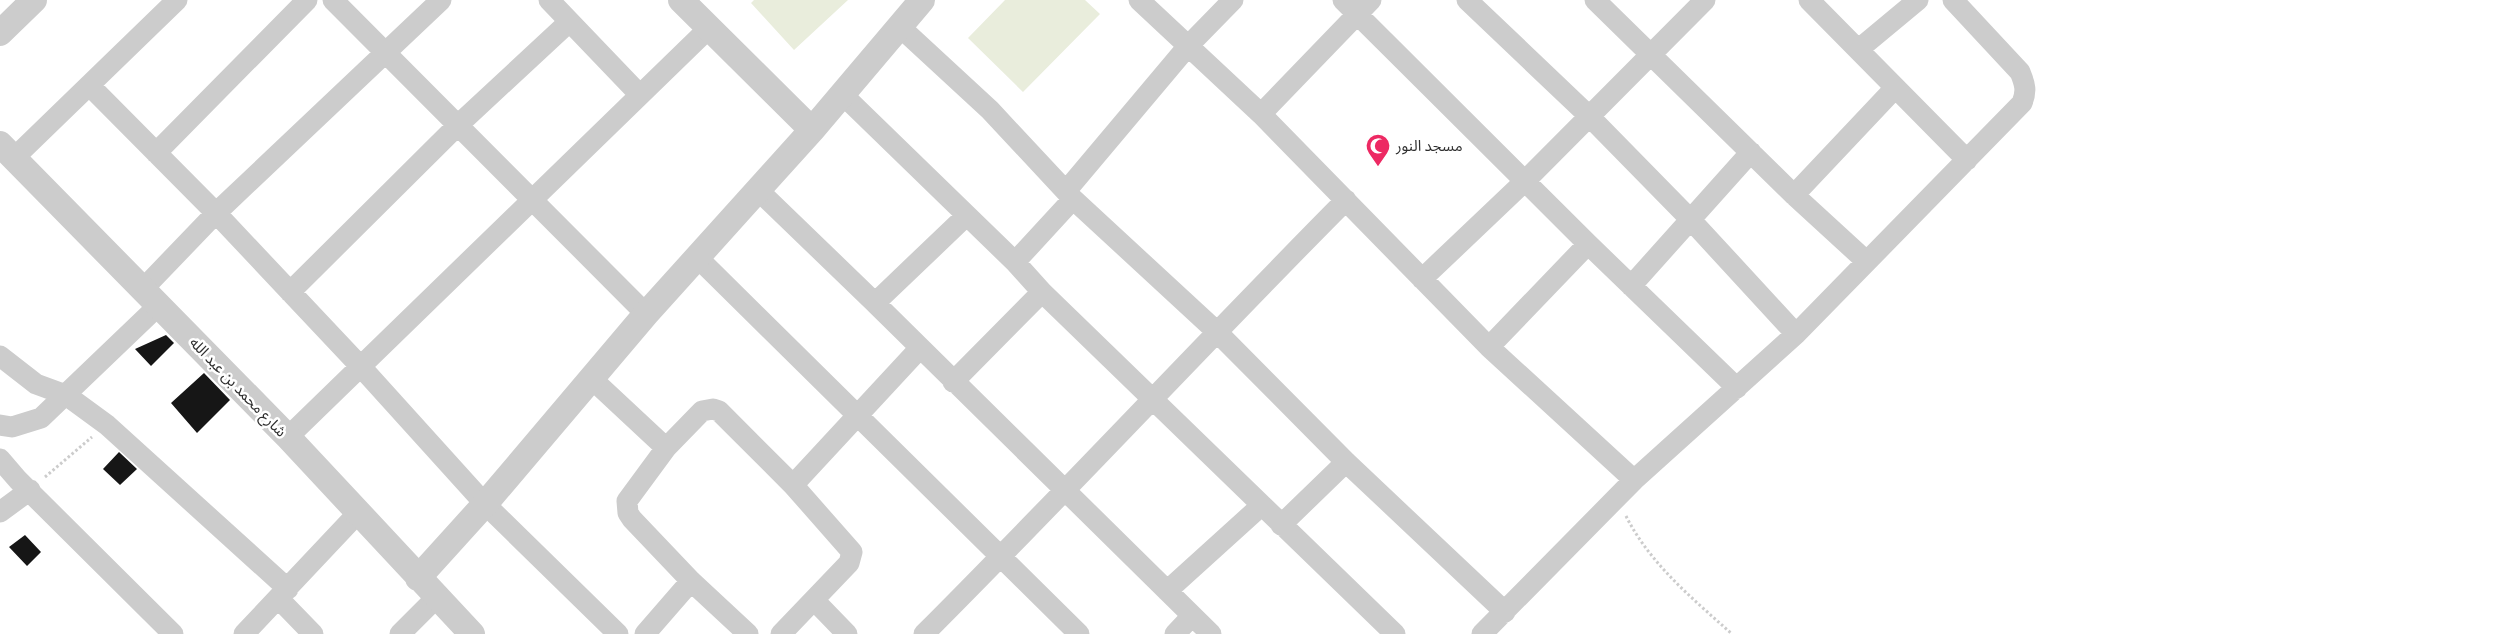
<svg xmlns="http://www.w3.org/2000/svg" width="2516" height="634" font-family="'Titillium Web','Noto Sans Arabic',sans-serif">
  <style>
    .green { fill: #e9eddc }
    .building { fill: #161616 }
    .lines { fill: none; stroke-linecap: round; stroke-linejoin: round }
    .path { stroke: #ccc; stroke-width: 3; stroke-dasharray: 2.5 2.5; stroke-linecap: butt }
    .minor { stroke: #ccc; stroke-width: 21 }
    .tertiary { stroke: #ccc; stroke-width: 26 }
    .labels { text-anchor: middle; stroke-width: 5; stroke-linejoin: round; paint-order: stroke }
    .poi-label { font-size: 15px; fill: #2f2f2f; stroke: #fff; text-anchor: start }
    .street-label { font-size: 15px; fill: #2f2f2f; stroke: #fff }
  </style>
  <rect width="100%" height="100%" fill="#fff"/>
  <path class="green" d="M754,0H848L794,50L751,3Z
    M1005,0H1085L1100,14L1023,92L968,38Z"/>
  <path class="building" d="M166,335L174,343L151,366L135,349Z
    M204,373L230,400L197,433L171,403Z
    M119,452L137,469L120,485L103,469Z
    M25,535L41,552L27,566L9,547Z"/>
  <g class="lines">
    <path class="path" d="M45,477L92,437
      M1626,516C1650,564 1693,599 1732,634"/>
    <path class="minor" d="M333,0L646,314
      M549,0L640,95
      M1139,0L1261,114L1489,347L1634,480
      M1343,0L1588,244L1737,388
      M1467,0L1589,116L1690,219L1796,334
      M1595,0L1794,195L1866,261
      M1809,0L1967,160
      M899,26L990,110L1073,199L1216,331L1346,462L1505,612
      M1859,49L1918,0
      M90,86L216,213L362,368L485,504L618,634
      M842,94L1015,262L1042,292L1395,634
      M1261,114L1371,0
      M156,153L307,0
      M14,158L177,0
      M758,190L875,303L966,216
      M1066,191L1188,46L1233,0
      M1794,195L1895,88
      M698,258L1079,634
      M1015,262L1073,199
      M1422,279L1525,181L1705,0
      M1631,286L1751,152
      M143,289L216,213L441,0
      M290,292L457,126L569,22
      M875,303L1211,634
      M1489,347L1588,244
      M0,356L36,384L66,395L107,425L288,589
      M592,379L666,448
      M953,382L1042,292
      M0,425L12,427L41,418L158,306
      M288,437L708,29
      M0,459L18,480L173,634
      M793,485L920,348
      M0,512L30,490
      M1281,525L1346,462
      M1167,591L1262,505
      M279,599L313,634
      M815,601L847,634
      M244,634L358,513
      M400,634L437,597
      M645,634L691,581
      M748,634L691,581L632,519L628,513L627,501L666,448L702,411L713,409L719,411L793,485L852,552L849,563L781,634
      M924,634C1067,491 1204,343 1346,200
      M1175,634L1192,616
      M1482,634L1634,480L1796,334L2022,103C2027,91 2025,84 2020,72L1953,0"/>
    <path class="tertiary" d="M681,0L812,130
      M0,33L34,0
      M0,144L288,437L472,634
      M418,578L485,504L646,314L812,130L922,0"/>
  </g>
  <defs>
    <symbol id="mosque-pin" viewBox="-11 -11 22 30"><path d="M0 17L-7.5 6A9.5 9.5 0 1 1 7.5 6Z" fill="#ed2963" stroke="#fff"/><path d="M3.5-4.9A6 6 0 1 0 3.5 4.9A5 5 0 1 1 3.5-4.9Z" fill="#fff"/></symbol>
  </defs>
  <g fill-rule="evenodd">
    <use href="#mosque-pin" x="1364" y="132" width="28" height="38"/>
  </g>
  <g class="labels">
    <g class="poi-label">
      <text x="1396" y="151">مسجد النور</text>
    </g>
    <g class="street-label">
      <text transform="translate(238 387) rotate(46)" y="5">شارع محمد بن عبد الله</text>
    </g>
  </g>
</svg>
